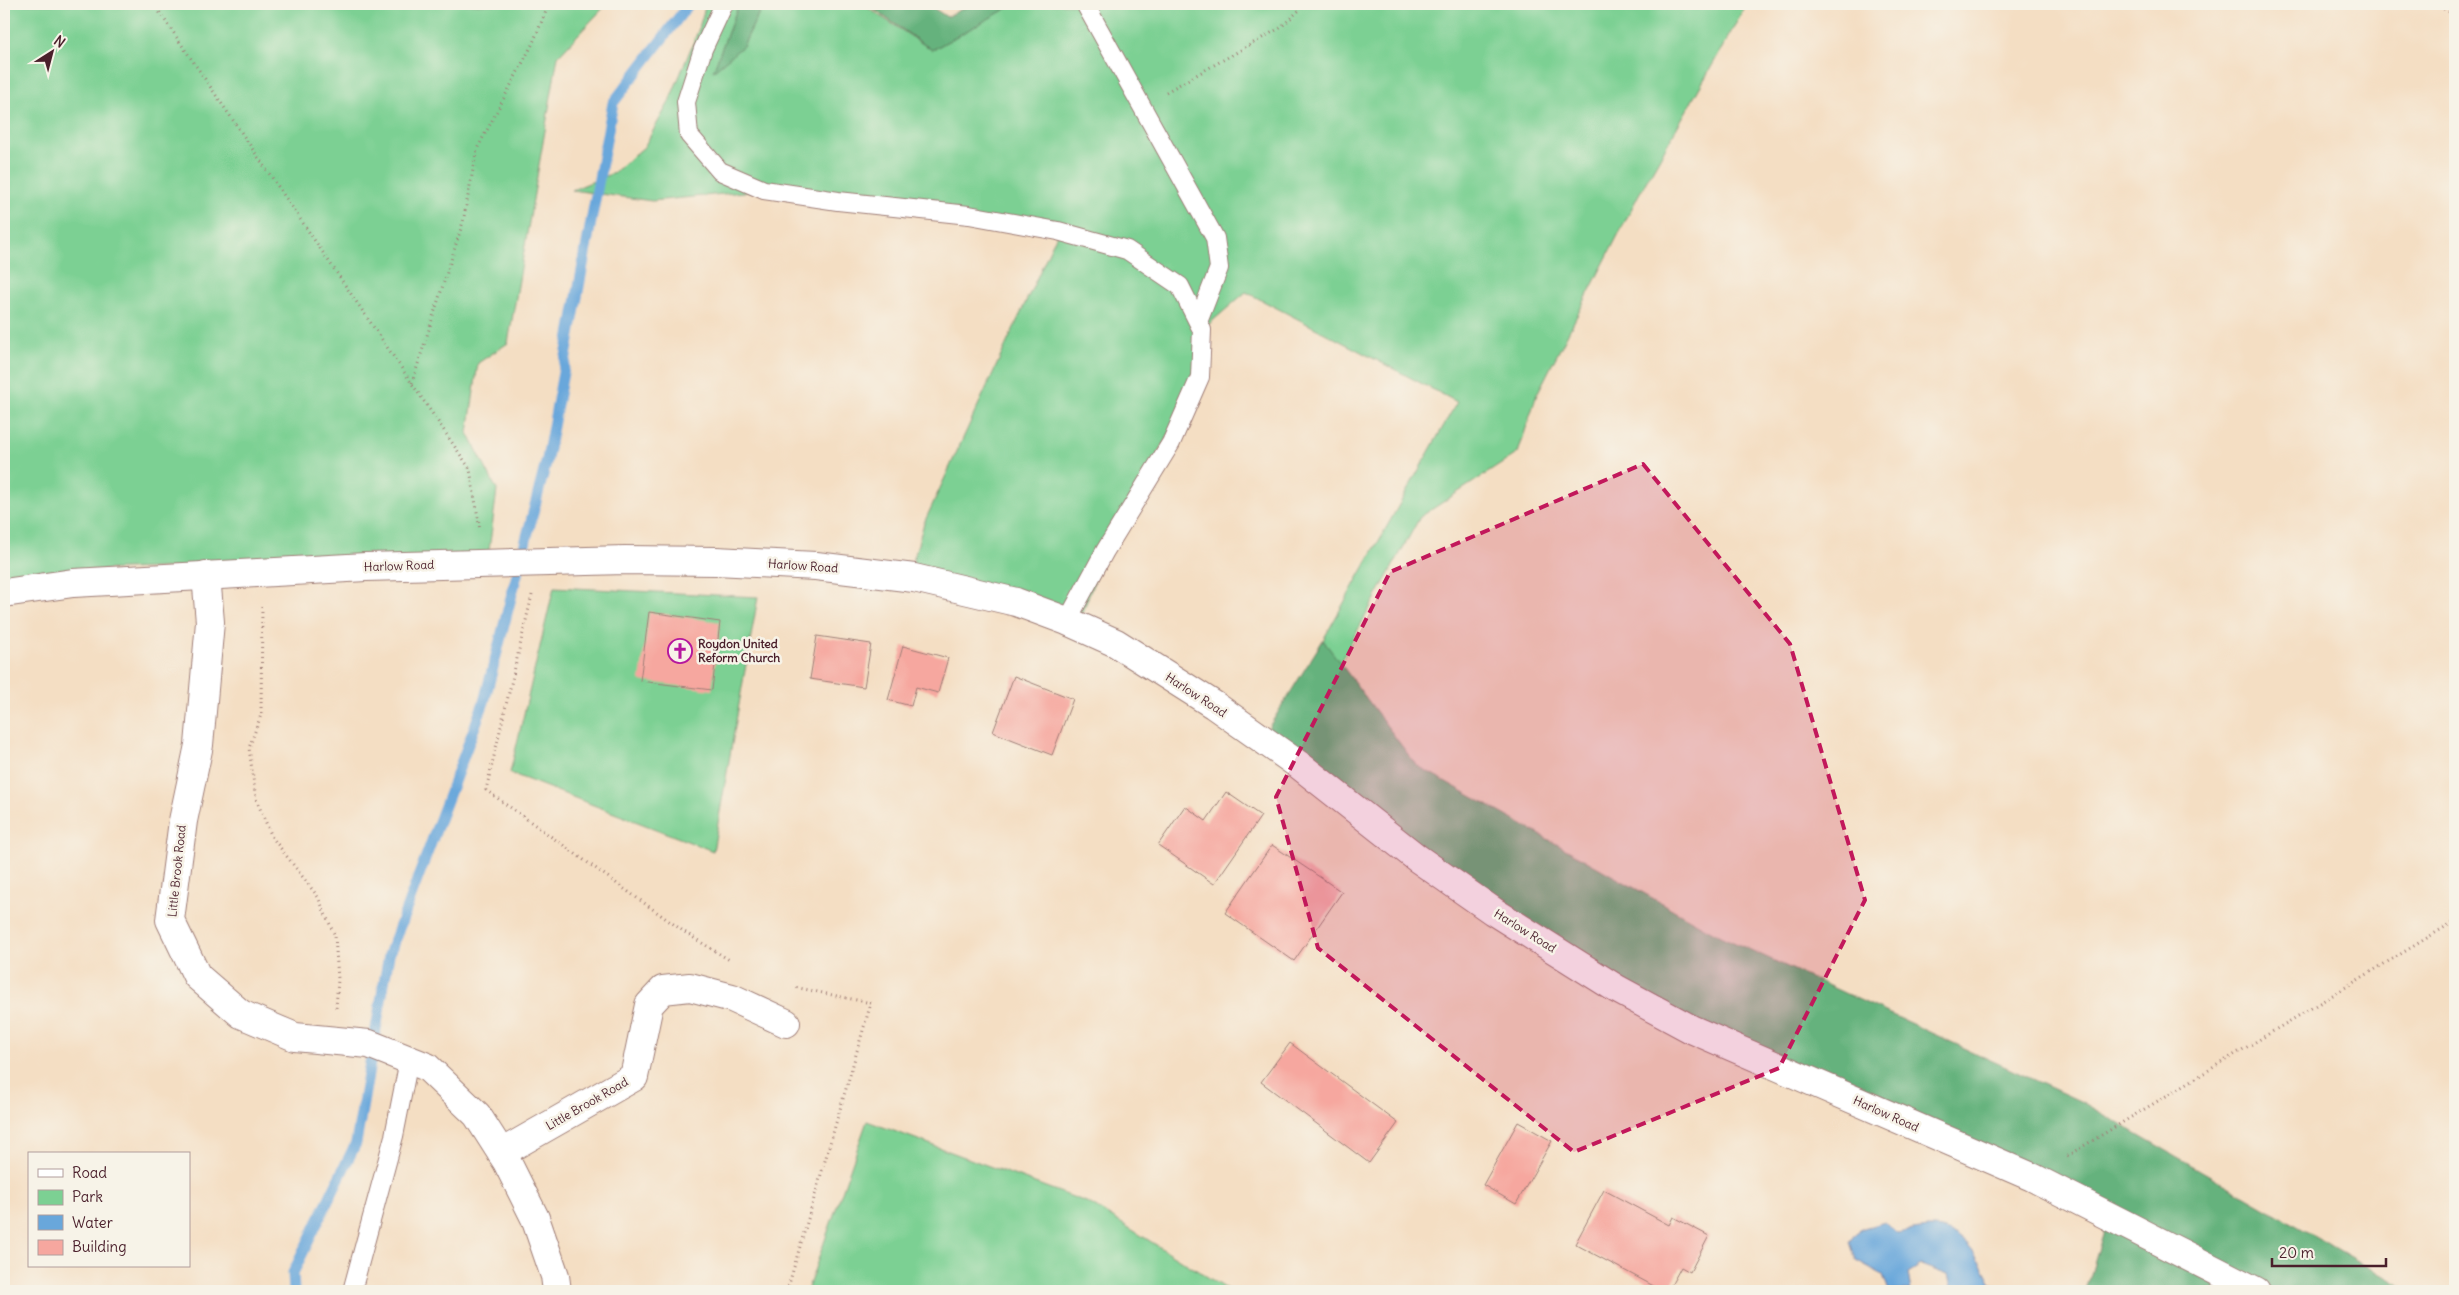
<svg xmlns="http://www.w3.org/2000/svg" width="2459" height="1295" font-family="Delius,sans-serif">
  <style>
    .green { fill: #7cd093; stroke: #63785f }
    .forest { fill: #65b27d; stroke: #586854 }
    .water { fill: #69a7db; stroke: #5a6383 }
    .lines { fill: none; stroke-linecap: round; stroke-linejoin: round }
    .stream { stroke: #69a7db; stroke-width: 11 }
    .building { fill: #f6a79f }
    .service-casing { stroke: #9f7e77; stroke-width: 20 }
    .minor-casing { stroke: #9f7e77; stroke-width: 30 }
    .tertiary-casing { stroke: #9f7e77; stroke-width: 30 }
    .path { stroke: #9f7e77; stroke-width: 3; stroke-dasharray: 1 4; stroke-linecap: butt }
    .service { stroke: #fff; stroke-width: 18 }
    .minor { stroke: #fff; stroke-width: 28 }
    .tertiary { stroke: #fff; stroke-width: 28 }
    .marked { fill: #c2185b; fill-opacity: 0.2; stroke: #c2185b; stroke-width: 4; stroke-dasharray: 10 6; stroke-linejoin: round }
    .labels { text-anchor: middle; stroke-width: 5; stroke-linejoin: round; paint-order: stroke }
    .street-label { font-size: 12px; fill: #4a1f2b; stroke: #f7f3e8 }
    .poi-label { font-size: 12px; font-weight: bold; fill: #4a1f2b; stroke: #f7f3e8; text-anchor: start }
  </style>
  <rect width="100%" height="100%" fill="#f7f3e8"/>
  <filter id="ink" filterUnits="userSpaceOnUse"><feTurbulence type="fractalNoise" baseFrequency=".02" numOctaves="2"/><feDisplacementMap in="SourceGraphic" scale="10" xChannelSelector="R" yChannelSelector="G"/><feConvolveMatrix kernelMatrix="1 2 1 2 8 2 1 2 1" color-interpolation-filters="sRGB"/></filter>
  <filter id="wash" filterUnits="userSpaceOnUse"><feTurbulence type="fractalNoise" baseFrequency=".0096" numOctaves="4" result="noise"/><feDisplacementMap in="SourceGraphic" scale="20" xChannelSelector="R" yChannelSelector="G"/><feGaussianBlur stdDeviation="1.12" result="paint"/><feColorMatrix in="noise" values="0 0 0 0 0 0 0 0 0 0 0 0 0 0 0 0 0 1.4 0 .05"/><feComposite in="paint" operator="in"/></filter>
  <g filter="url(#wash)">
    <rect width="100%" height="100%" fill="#f4dec3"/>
    <path class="green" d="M4,4H607L558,56L508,343L478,363L468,433L497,490L488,558L93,570L4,577Z
      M706,4H739L720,53L743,46L763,4H862L932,50L1013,4H1747L1638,196L1537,394L1518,453L1420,517L1339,664L1323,640L1457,402L1246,292L1202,330L1200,377L1105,551L1081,617L911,568L924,523L1058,232L764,190L652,201L572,190L613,173L644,147L668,104L698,31Z
      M554,587L758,597L713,851L510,773Z
      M867,1121L1089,1203L1230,1291H807Z"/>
    <path class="forest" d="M739,4H763L743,46L713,71Z
      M866,4H927L947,17L971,4H1015L932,50Z
      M1323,640L1416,765L1720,936L2082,1102L2410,1291H2086L2108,1217L1617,989L1262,738Z"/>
    <path class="water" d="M1885,1222L1897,1233C1907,1231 1918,1229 1928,1228C1962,1226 1978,1257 1991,1283L2014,1291H1952L1948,1275L1921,1265L1908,1273L1911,1291H1889L1883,1275L1856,1260L1850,1242L1860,1229Z"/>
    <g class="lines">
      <path class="stream" d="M294,1291L293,1273L356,1143L389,955L484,702L547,459L613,103L689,4"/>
    </g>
    <g id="blocks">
      <path class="building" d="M649,612L720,622L712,690L640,681Z
        M817,636L871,644L864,687L810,679Z
        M903,646L948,658L938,693L916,687L911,706L888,700Z
        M1014,676L1073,699L1052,755L993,732Z
        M1226,792L1261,816L1214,884L1158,845L1185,806L1206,821Z
        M1272,845L1342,892L1294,961L1225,913Z
        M1290,1043L1398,1123L1369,1163L1261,1082Z
        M1518,1122L1552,1141L1516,1204L1483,1185Z
        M1604,1190L1669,1225L1673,1217L1709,1236L1690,1272L1681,1267L1668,1291H1663L1575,1244Z"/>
    </g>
  </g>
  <g filter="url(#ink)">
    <use href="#blocks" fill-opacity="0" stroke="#9f7e77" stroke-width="1"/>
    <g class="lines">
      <defs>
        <path id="service" d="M724,4L703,49L686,102L689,135L720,171L764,190L838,201L969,215L1058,231L1127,250L1180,286L1202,330L1200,377L1171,443L1105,551L1067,621
          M1085,4L1215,238L1219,268L1198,322
          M352,1291L394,1136L409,1060"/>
        <path id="minor" d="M206,575L210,622L199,745L183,821L170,920L197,976L241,1014L295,1037L369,1044L427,1067L477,1115L507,1162L535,1218L555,1276L557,1291
          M501,1153L634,1077L649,1005L663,990L690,987L732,998L786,1023"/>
        <path id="tertiary" d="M4,593L73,583L366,567L625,560L716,561L816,566L914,578L1016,602L1067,621L1116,643L1214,705L1299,765L1417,858L1493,911L1617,989L1691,1029L2032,1177L2256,1291"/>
      </defs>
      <use href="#service" class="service-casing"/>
      <use href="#minor" class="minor-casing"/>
      <use href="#tertiary" class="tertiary-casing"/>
      <path class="path" d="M154,4L470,469L480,530
        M2435,4L2455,15
        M1166,92L1280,28L1306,4
        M412,383L463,222L477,149L532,45L549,4
        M532,595L486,790L686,933L731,961
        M262,607L261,715L249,748L256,799L272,837L318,897L335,936L338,979L336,1008
        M2067,1156L2455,921
        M787,1291L871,1003L794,987"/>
      <use href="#service" class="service"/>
      <use href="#minor" class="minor"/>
      <use href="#tertiary" class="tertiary"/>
    </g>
  </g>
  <path class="marked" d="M1643,464L1790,644L1865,900L1779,1068L1574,1152L1318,948L1276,797L1390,572Z"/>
  <defs>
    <symbol id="church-ring" viewBox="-11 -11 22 22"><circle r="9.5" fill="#f7f3e8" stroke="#b5179e" stroke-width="1.5"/><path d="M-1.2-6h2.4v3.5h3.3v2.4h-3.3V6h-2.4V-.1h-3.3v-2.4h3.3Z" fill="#b5179e"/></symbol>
  </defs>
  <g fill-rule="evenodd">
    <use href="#church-ring" x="666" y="637" width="28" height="28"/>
  </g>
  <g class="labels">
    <g class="street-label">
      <text transform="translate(399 566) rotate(-2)" y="4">Harlow Road</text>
      <text transform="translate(803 566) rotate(4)" y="4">Harlow Road</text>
      <text transform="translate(1196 695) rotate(33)" y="4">Harlow Road</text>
      <text transform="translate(177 871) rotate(-84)" y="4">Little Brook Road</text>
      <text transform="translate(1525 931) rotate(32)" y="4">Harlow Road</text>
      <text transform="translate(587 1104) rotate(-30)" y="4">Little Brook Road</text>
      <text transform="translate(1886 1114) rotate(24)" y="4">Harlow Road</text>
    </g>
    <g class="poi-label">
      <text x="698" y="648">Roydon United<tspan x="698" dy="14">Reform Church</tspan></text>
    </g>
  </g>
  <rect width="2459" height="1295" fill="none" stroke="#f7f3e8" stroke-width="20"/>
  <rect x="28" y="1152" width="162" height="115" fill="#f7f3e8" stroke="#b29e9c"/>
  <rect x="38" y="1169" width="25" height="8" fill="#ffffff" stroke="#b29e9c"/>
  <text x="72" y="1178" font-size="15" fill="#4a1f2b">Road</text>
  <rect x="38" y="1190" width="25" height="15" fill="#7cd093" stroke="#b29e9c"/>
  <text x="72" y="1202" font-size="15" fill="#4a1f2b">Park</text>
  <rect x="38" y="1215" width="25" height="15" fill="#69a7db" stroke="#b29e9c"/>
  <text x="72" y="1228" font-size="15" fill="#4a1f2b">Water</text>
  <rect x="38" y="1240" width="25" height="15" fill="#f6a79f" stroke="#b29e9c"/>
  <text x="72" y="1252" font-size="15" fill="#4a1f2b">Building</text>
  <g transform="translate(52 52) rotate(36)" stroke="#f7f3e8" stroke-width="4" paint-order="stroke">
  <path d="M0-4L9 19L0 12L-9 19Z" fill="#4a1f2b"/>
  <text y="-8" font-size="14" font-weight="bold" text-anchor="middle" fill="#4a1f2b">N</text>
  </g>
  <path d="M2272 1258v8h114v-8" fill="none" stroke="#4a1f2b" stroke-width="2.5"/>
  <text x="2279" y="1258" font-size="15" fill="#4a1f2b" stroke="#f7f3e8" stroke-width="4" paint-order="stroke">20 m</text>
</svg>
